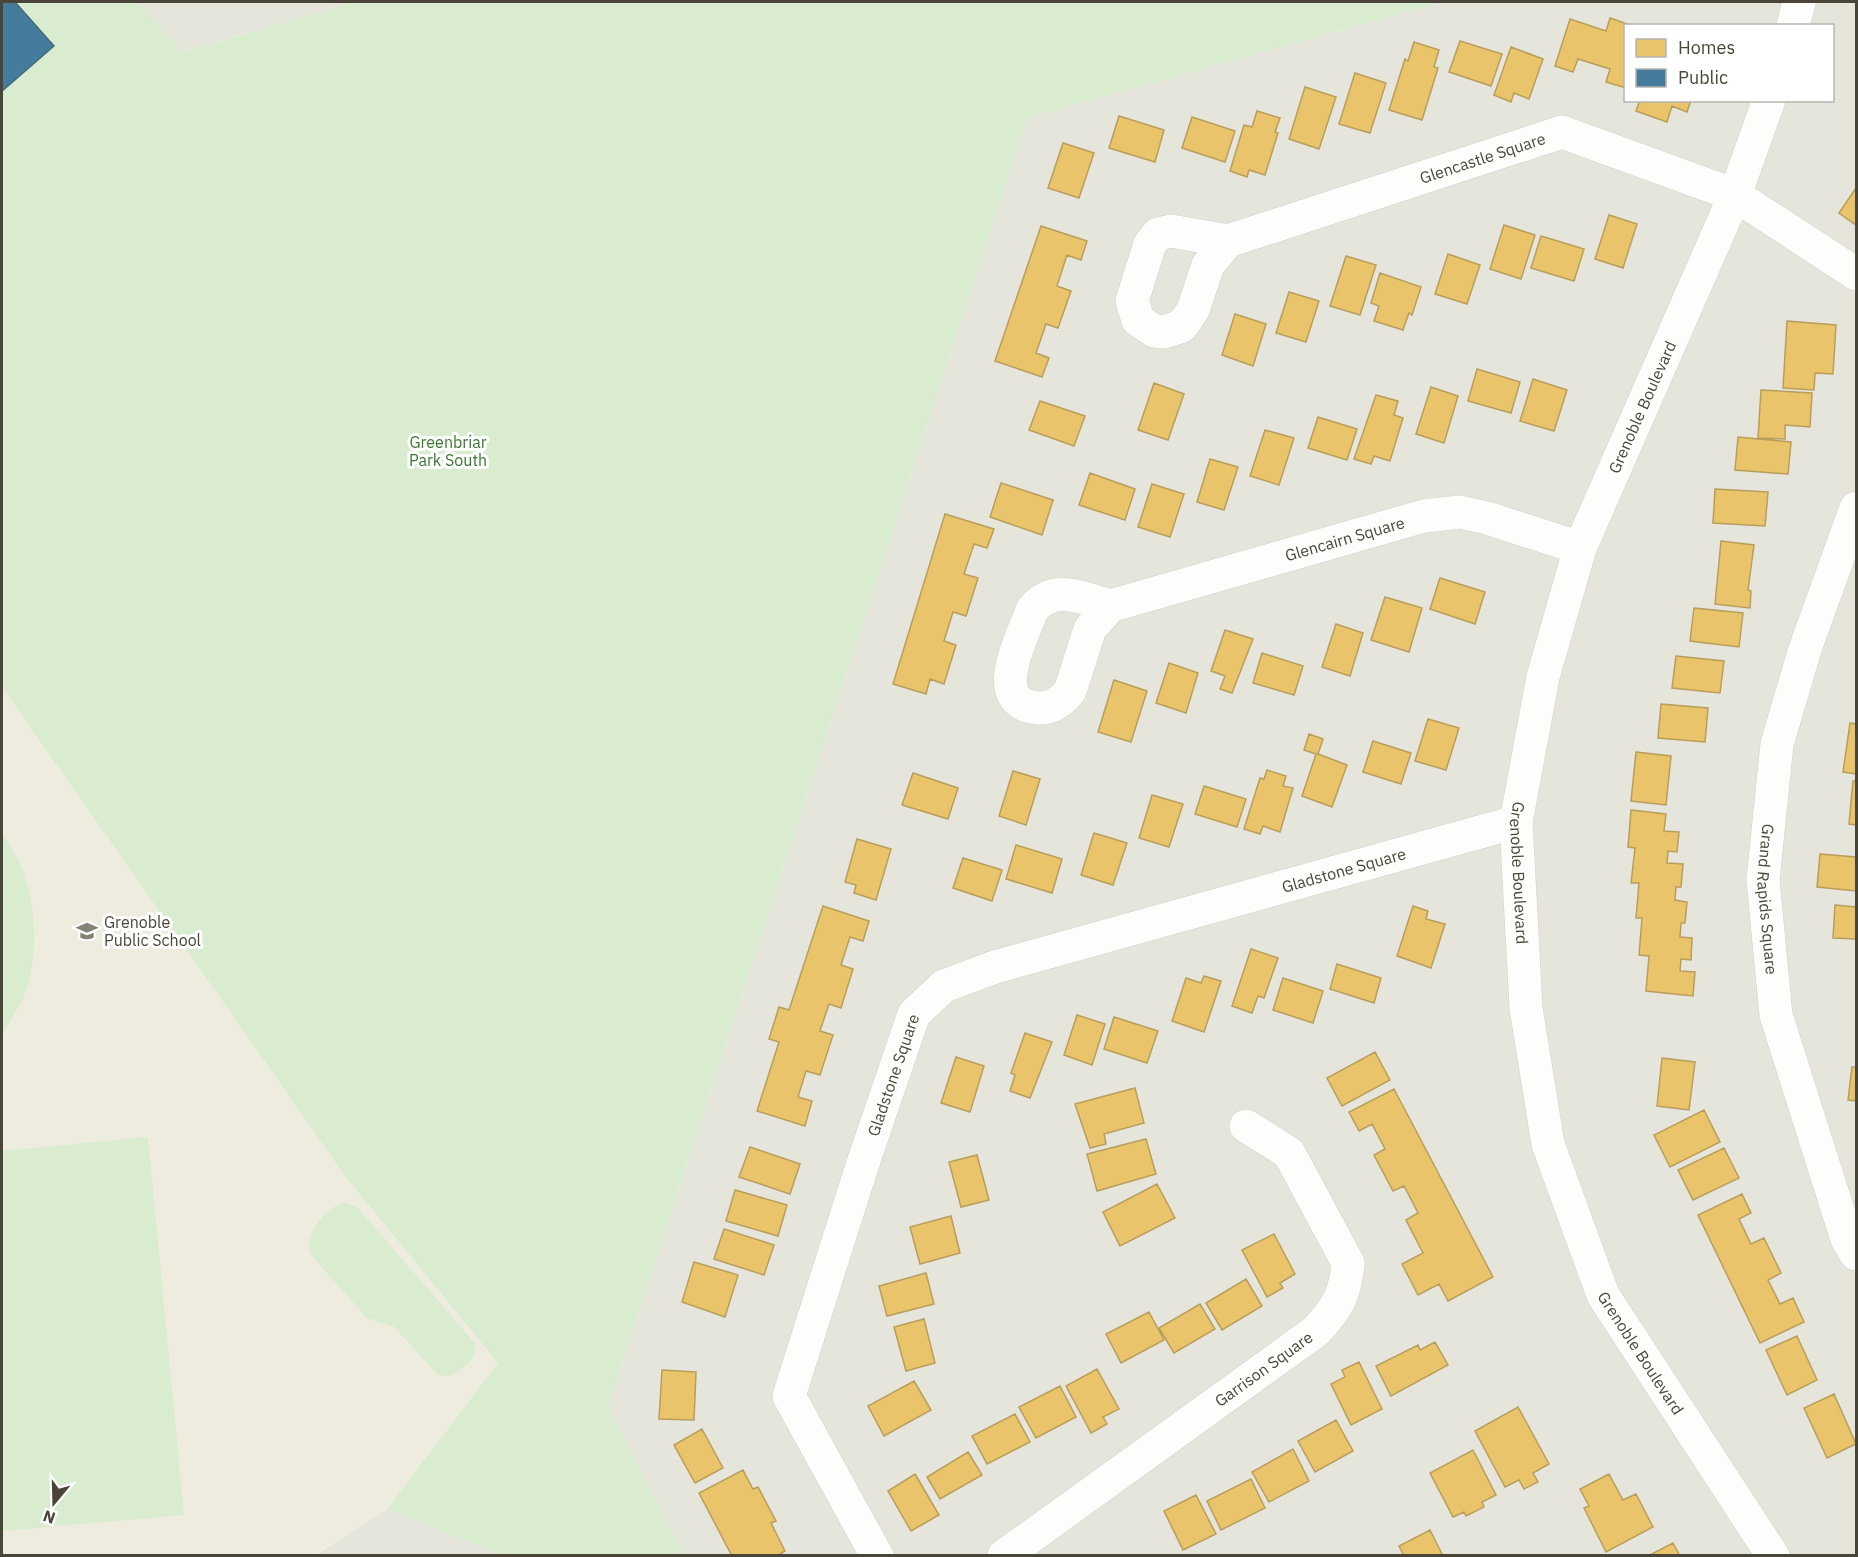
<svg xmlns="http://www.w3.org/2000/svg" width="1858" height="1557" font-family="'IBM Plex Sans',sans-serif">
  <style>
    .residential { fill: #e6e5dc; fill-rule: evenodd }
    .education { fill: #edecde }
    .green { fill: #daecd0 }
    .homes { fill: #e9c46a; stroke: #b99e5b; stroke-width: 1.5 }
    .public { fill: #457b9d; stroke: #466b7f; stroke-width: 1.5 }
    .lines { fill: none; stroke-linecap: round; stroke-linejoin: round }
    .minor-casing { stroke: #d1d0cb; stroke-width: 34 }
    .minor { stroke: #fdfdfc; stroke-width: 33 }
    .labels { text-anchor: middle; stroke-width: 6; stroke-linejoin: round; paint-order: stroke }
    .street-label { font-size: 16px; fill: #494639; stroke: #fff }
    .park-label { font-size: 16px; fill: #3a782f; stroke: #fff }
    .poi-label { font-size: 16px; fill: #494639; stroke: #fff; text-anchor: start }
  </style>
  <rect width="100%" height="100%" fill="#f3f3ee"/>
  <path class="residential" d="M137,2H355L182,52Z
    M1443,2H1856V1555H684L608,1407L1027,118ZM1626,26H1832V100H1626Z
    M387,1509L486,1547L502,1555L314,1556Z"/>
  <path class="education" d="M2,687L345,1176L498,1363L387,1509L314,1555H2Z"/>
  <path class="green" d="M2,2H137L183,52L355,2H1443L1027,118L608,1407L684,1555H502L387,1509L498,1363L345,1176L2,687Z
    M2,835C36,874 43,951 23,999C17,1011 8,1023 2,1035Z
    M148,1137L184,1515L2,1531V1151Z
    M346,1203L357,1207L474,1342C481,1359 463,1367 451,1376L438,1375L394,1327L367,1318L311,1255C301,1237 327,1204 346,1203Z"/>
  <path class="homes" d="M1610,18L1633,26H1626V88L1606,82L1610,69L1578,59L1573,72L1555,66L1570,19L1606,31Z
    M1460,41L1502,54L1491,86L1449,72Z
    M1414,42L1439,50L1434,67L1438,68L1422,120L1389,110L1405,59L1408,61Z
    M1511,47L1543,59L1529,99L1514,93L1511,102L1494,95Z
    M1355,73L1386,83L1370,133L1339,124Z
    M1305,87L1336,97L1319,149L1289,139Z
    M1640,100H1691L1687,112L1672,106L1667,122L1636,111Z
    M1257,111L1280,118L1275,132L1278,133L1265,175L1249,170L1247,177L1230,171L1244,125L1252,127Z
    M1119,116L1164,130L1155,162L1109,148Z
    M1192,117L1235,131L1225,162L1182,148Z
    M1063,143L1094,153L1079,198L1048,188Z
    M1856,188V225L1839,213Z
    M1609,215L1637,224L1623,268L1595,259Z
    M1504,225L1535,235L1521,279L1490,269Z
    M1041,226L1087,241L1081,260L1067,255L1057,286L1071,291L1058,328L1046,324L1036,353L1049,358L1042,377L995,361Z
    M1541,236L1584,249L1574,281L1531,268Z
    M1448,254L1480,265L1467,304L1435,294Z
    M1346,256L1376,265L1360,315L1330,306Z
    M1380,273L1421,287L1412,315L1409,313L1403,330L1374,321L1379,306L1371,303Z
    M1289,292L1319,301L1306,342L1276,333Z
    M1235,314L1266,324L1253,366L1222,355Z
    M1787,321L1836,325L1833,374L1815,373L1814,390L1783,388Z
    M1477,369L1520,382L1511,413L1468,401Z
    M1533,379L1567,390L1554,431L1520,421Z
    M1154,383L1184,394L1168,440L1138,430Z
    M1431,387L1458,396L1444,443L1416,434Z
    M1761,390L1812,393L1810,427L1785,425V439L1758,438Z
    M1376,395L1398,401L1394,415L1403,418L1390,461L1374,456L1371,464L1354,459Z
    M1040,401L1085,416L1074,446L1029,430Z
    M1318,417L1357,429L1347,460L1308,448Z
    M1265,430L1294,438L1279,485L1250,476Z
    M1738,437L1791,442L1788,474L1735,470Z
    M1210,459L1238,467L1224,510L1197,502Z
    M1090,473L1135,489L1125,520L1079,505Z
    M1001,483L1053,500L1042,535L990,517Z
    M1152,484L1184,494L1170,537L1138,527Z
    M1715,489L1768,492L1765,526L1713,523Z
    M945,514L994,529L987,548L974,544L964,574L978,578L966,616L953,612L944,641L956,645L944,684L930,679L926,694L893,684Z
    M1721,541L1754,545L1748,590L1751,591L1750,608L1715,604Z
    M1440,578L1485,592L1475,624L1430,609Z
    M1385,597L1422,608L1409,652L1371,640Z
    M1694,608L1743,613L1739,647L1690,641Z
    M1336,624L1363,633L1350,676L1322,667Z
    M1225,630L1253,639L1232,693L1220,689L1225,676L1211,671Z
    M1262,653L1303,666L1294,695L1253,683Z
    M1676,656L1724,661L1720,693L1672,688Z
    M1169,663L1198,673L1186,713L1156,703Z
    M1114,680L1147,691L1131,742L1098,732Z
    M1661,704L1708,708L1705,742L1658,738Z
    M1428,719L1459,728L1446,770L1415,761Z
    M1850,723L1856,724V774L1843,772Z
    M1309,734L1323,739L1318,754L1347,765L1332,807L1302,796L1316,754L1304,750Z
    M1373,741L1411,753L1401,784L1363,772Z
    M1636,752L1671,756L1666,805L1631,801Z
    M1267,770L1286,776L1283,786L1293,788L1280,832L1263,826L1260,834L1244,829L1260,778L1264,779Z
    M1013,771L1040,779L1026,825L999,816Z
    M913,773L958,788L948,819L902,805Z
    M1853,781H1856V825L1849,824Z
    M1204,786L1246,799L1237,827L1195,814Z
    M1152,795L1183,804L1169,847L1139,838Z
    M1631,810L1666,814L1664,831L1679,832L1677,852L1668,851L1667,863L1683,864L1681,887H1676L1675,900L1687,902L1685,923H1681L1680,937L1692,938L1691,960L1681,959L1680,971L1695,972L1693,996L1646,991L1649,956L1639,955L1642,918H1636L1639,883H1631L1635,848L1628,847Z
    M1094,833L1127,843L1113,885L1081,875Z
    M857,839L891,849L876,900L854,893L856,885L845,882Z
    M1016,845L1062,859L1052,893L1006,879Z
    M1820,854L1856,857V891L1817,887Z
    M963,858L1002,870L992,901L953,888Z
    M1835,905L1856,907V939L1833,938Z
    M823,906L869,921L863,941L850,937L841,965L853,969L841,1008L829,1004L820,1031L833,1035L820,1075L806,1071L798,1097L812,1101L805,1126L757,1111L779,1042L769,1039L779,1007L789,1010Z
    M1413,906L1428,911L1426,919L1445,924L1431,968L1397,956Z
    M1251,949L1278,958L1264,998L1258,996L1252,1013L1232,1006Z
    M1337,964L1381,978L1374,1003L1330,989Z
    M1204,976L1221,981L1204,1032L1172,1021L1186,978L1201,983Z
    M1283,978L1323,991L1313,1023L1273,1010Z
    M1077,1015L1105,1024L1092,1065L1064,1055Z
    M1114,1017L1158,1031L1147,1063L1104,1049Z
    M1025,1033L1052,1042L1030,1098L1010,1091L1015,1075L1011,1073Z
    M1375,1052L1390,1080L1342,1106L1327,1078Z
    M956,1057L984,1066L970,1112L941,1103Z
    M1662,1058L1695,1062L1689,1110L1657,1106Z
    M1852,1067H1856V1101L1848,1100Z
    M1135,1088L1144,1123L1104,1134L1106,1144L1090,1148L1075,1104Z
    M1394,1089L1493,1277L1448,1301L1439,1284L1418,1295L1402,1264L1423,1253L1406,1220L1418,1213L1404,1186L1393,1191L1374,1155L1385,1149L1372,1124L1359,1131L1349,1112Z
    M1704,1110L1720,1142L1670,1167L1654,1135Z
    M1146,1139L1156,1174L1097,1191L1087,1154Z
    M750,1147L800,1164L790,1194L739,1177Z
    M1724,1148L1739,1178L1693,1200L1678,1170Z
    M977,1155L989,1200L961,1207L949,1162Z
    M1157,1184L1175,1218L1120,1246L1103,1212Z
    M735,1190L787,1205L778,1236L726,1221Z
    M1742,1194L1751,1213L1739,1219L1751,1244L1764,1238L1781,1273L1768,1280L1780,1304L1793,1298L1804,1322L1760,1343L1698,1215Z
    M951,1216L960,1253L920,1264L910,1227Z
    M724,1229L774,1245L764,1275L714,1259Z
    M1274,1234L1295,1274L1280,1283L1283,1288L1267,1297L1242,1250Z
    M694,1262L738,1275L725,1317L682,1302Z
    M926,1273L934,1304L887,1316L879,1286Z
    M1246,1279L1262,1306L1222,1330L1206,1303Z
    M1200,1304L1215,1329L1174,1353L1159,1328Z
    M1149,1312L1164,1340L1121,1363L1106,1334Z
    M924,1319L935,1363L906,1371L894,1327Z
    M1797,1336L1817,1380L1787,1395L1766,1350Z
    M1435,1342L1448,1365L1391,1396L1376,1366L1418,1345L1420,1350Z
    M1359,1362L1382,1409L1351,1425L1331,1384L1345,1377L1342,1370Z
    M1097,1369L1119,1409L1103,1417L1107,1424L1091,1433L1066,1386Z
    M662,1370L696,1372L694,1420L659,1419Z
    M914,1381L931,1410L884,1436L868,1406Z
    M1060,1386L1076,1417L1036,1438L1019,1407Z
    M1834,1394L1856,1444L1827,1458L1804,1408Z
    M1518,1407L1549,1464L1533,1473L1538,1482L1524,1489L1519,1480L1505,1487L1475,1431Z
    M1015,1414L1030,1442L987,1464L972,1436Z
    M1336,1420L1353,1451L1315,1472L1298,1441Z
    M702,1429L723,1468L695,1483L674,1445Z
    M1293,1449L1309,1481L1269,1502L1252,1472Z
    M1473,1450L1496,1495L1482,1502L1484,1507L1466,1516L1464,1512L1453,1517L1430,1473Z
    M968,1452L982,1475L940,1499L927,1477Z
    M743,1470L753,1489L758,1487L776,1521L771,1523L785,1551L777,1556H732L699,1493Z
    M915,1474L939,1515L911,1531L888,1491Z
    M1609,1474L1623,1500L1636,1494L1653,1527L1606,1552L1584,1508L1589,1506L1580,1489Z
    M1251,1479L1265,1508L1221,1530L1207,1501Z
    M1196,1495L1216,1534L1183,1550L1164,1511Z
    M1430,1530L1443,1556H1404L1399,1546Z
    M1673,1543L1680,1556H1648Z"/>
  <path class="public" d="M2,2H15L54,46L2,91Z"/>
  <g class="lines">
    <defs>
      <g id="minor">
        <path d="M1793,26L1799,2"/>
        <path id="s1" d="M1769,100L1735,195L1580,548L1543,677L1516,822L1526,1008L1548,1144L1603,1295L1773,1556"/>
        <path id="s2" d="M1228,241L1208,265L1193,310L1182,326L1164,332L1154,331L1138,320L1132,301L1150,244L1158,234L1171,231L1228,241L1562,132L1735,195L1856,274"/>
        <path id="s3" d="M1856,508L1805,649L1777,744L1763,880L1776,1015L1847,1239L1856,1254"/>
        <path id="s4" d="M1110,606L1090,629L1070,691C1062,701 1052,709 1038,708C985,704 1023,637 1032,610C1053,583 1083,598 1110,606L1424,516L1460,512L1487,518L1580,548"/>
        <path id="s5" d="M877,1556L789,1396L863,1163L914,1014L944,986L995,967L1516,822"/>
        <path id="s6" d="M1004,1556L1316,1331C1337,1308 1345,1296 1348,1263L1289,1153L1246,1126"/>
      </g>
    </defs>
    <use href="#minor" class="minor-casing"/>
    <use href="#minor" class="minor"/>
  </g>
  <defs>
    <symbol id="school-bare" viewBox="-9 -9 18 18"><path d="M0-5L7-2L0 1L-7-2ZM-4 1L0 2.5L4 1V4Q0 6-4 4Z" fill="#848378" stroke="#fff" stroke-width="2.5" paint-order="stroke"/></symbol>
  </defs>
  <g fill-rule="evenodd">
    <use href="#school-bare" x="72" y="916" width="30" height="30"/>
  </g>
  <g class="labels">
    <g class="street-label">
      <text dy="6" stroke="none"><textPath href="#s2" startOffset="578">Glencastle Square</textPath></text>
      <text transform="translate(1642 407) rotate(-66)" y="6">Grenoble Boulevard</text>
      <text dy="6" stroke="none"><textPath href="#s4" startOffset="580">Glencairn Square</textPath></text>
      <text dy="6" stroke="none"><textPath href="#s5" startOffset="1042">Gladstone Square</textPath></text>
      <text dy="6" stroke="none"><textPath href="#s1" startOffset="819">Grenoble Boulevard</textPath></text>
      <text dy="6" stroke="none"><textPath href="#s3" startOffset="405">Grand Rapids Square</textPath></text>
      <text dy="6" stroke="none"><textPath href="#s5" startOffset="520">Gladstone Square</textPath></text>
      <text dy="6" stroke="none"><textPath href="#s1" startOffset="1322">Grenoble Boulevard</textPath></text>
      <text dy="6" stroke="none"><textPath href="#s6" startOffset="320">Garrison Square</textPath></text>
    </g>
    <g class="park-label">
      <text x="448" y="448">Greenbriar<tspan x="448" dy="18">Park South</tspan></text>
    </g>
    <g class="poi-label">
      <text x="104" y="928">Grenoble<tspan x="104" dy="18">Public School</tspan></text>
    </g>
  </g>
  <rect width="1858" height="1557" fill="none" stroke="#494639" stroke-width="6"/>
  <rect x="1624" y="24" width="210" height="78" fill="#ffffff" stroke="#b6b5b0" stroke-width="1.5"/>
  <rect x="1636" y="39" width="30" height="18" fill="#e9c46a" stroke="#b6b5b0" stroke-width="1.5"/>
  <text x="1678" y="54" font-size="18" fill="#494639">Homes</text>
  <rect x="1636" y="69" width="30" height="18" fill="#457b9d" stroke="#b6b5b0" stroke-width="1.5"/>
  <text x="1678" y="84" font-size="18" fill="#494639">Public</text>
  <g transform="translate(54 1503) rotate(199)" stroke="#ffffff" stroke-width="4.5" paint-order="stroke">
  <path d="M0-4.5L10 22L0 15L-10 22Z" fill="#494639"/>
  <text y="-9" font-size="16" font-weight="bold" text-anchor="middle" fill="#494639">N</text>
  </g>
</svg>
